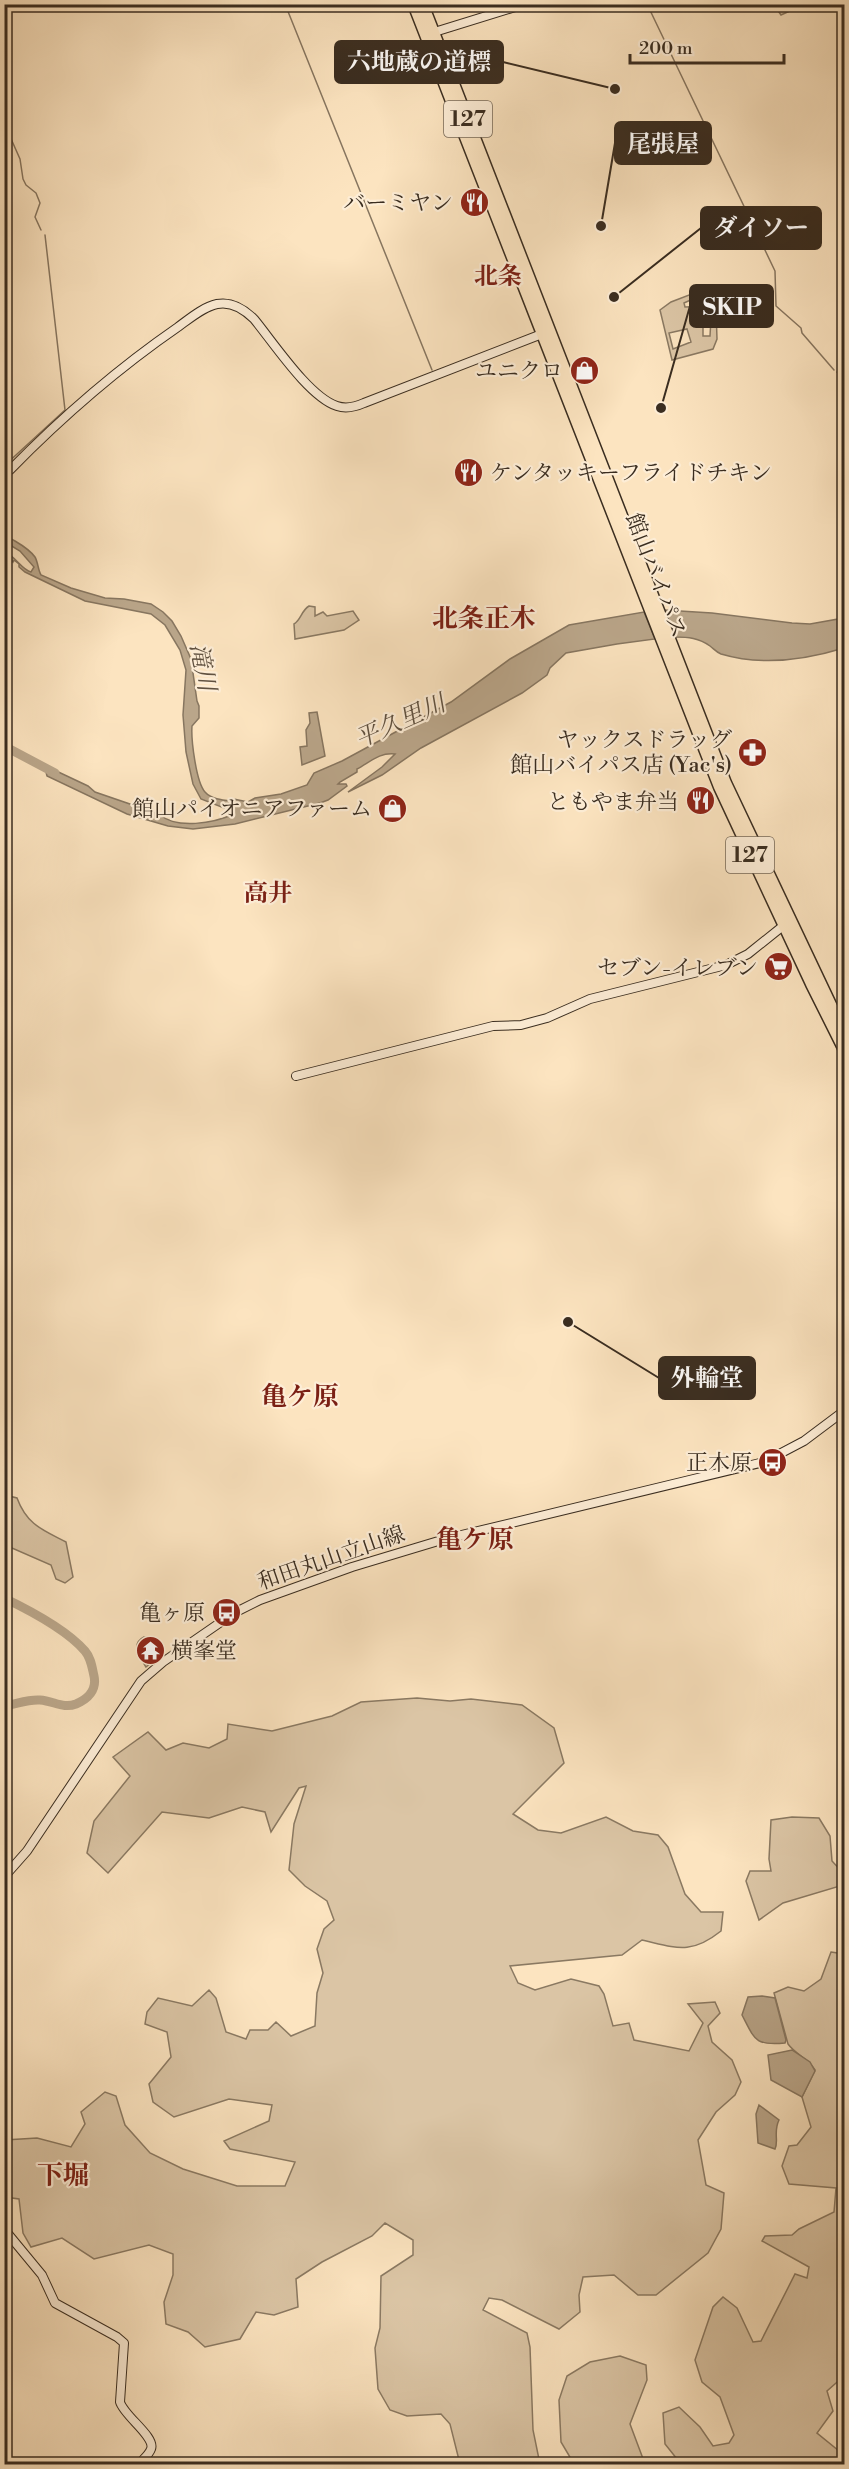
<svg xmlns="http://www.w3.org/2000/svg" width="849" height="2469" font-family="'Libre Bodoni','Noto Serif JP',serif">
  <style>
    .green { fill: #dbc5a5; stroke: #8a7962; stroke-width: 1.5; fill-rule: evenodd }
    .water { fill: #baa68a; stroke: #877660; stroke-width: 1.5 }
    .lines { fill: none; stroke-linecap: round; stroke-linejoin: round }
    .stream { stroke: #877660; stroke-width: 1.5 }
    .river { stroke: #baa68a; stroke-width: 9 }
    .secondary-casing { stroke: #3a2d20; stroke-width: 10 }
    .highway-casing { stroke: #3a2d20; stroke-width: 13 }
    .secondary { stroke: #fdedd6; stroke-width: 8 }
    .highway { stroke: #fce4c0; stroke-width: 10 }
    .labels { text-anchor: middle; stroke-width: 4.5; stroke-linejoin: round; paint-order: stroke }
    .shield { fill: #fdedd6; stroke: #746757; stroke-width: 1.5 }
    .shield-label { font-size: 21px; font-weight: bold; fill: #3a2d20 }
    .poi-label { font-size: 22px; fill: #3a2d20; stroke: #fdedd6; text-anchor: end }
    .street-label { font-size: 22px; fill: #3a2d20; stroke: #fdedd6 }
    .neighbourhood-label { font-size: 24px; font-weight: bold; fill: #7a1f14; stroke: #fdedd6 }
    .water-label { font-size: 24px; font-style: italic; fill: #605140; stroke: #fdedd6 }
    .quarter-label { font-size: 26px; font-weight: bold; fill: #7a1f14; stroke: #fdedd6 }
    .leader { fill: none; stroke: #3a2d20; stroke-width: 2 }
    .callout-dot { fill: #3a2d20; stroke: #fdedd6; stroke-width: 2 }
    .callout { fill: #3a2d20; stroke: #3a2d20; stroke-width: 2 }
    .callout-label { font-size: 24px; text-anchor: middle; font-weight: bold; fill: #fff }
  </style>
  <rect width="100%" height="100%" fill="#fce4c0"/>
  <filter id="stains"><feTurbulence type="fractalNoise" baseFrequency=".00333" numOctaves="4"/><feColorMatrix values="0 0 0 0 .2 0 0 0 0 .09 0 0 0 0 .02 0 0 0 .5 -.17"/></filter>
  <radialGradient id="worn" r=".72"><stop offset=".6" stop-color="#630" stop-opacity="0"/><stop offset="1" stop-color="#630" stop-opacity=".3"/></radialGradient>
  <path class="green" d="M774,5H803L781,15Z
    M689,295L695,298L684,303L685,307L714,306L716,308L717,339L713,349L672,360L660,310L671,302ZM696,315L711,318L710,336H703V326H697ZM687,329L691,342L673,349L669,333Z
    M309,606L315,607V616L323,612L327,616L353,611L359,620L344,630L295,639L294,624C301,620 301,611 309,606Z
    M5,1495L17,1498C27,1525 43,1530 66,1542L73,1577L65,1583L56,1579L51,1565L5,1545Z
    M144,1637L159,1641L164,1653L146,1667C140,1657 130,1644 144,1637Z
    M417,1698L450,1701L471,1699L522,1705L554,1728L564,1763L513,1814L538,1830L561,1833L606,1817L633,1831L658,1835L668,1847L685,1894L701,1912H723L721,1931C691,1955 677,1948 642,1940L622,1955L510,1966L518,1983L535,1990L571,1979L599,1986L604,1994L613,2026L629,2023L634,2040L689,2051L703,2023L688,2004L715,2002L720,2013L708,2026L712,2042L732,2060L741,2082L735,2095L716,2112L698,2140L706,2185L724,2193L721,2229L708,2253L656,2295H638L614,2275L583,2277L579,2295L580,2312L559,2329L502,2300L489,2298L483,2310L527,2333L530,2347L533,2430L540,2464H460L450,2424L441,2414L407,2416L390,2410L378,2389L375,2348L380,2328L381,2276L413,2255V2240L385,2223L372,2236L322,2262L296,2279L298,2307L274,2315L256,2312L240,2339L205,2347L188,2332L166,2324L164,2302L173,2275V2254L149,2245L94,2259L62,2238L31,2247L23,2233L19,2199L5,2197V2140L37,2138L71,2147L85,2124L81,2112L105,2092L116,2096L125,2125L150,2153L183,2169L237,2186H285L295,2162L230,2149L224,2141L269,2121L272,2105L229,2099L174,2117L153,2102L149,2084L171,2057L167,2032L145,2024L147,2012L158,1998L192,2006L209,1990L216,1998L226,2032L246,2039L250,2030H268L276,2022L291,2036L315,2026L317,1993L323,1973L317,1949L324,1929L334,1920L327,1901L305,1886L289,1870L294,1824L306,1786L299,1788L271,1832L265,1812L242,1807L209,1818L162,1812L108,1873L87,1853L94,1821L130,1776L113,1757L148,1732L166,1750L183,1743L209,1748L227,1739L228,1724L272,1731L332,1716L361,1702Z
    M792,1817L819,1818L830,1836L832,1861L844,1874L840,1886L783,1903L759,1920L746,1881L750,1871H771L769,1859L771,1820Z
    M831,1952L844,1954V2376L827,2391L833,2411L817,2433L844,2455V2464H681L665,2444L663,2413L679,2407L700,2427L713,2446L729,2443L734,2435L720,2397L702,2382L695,2360L713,2307L723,2297L737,2308L753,2342L761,2341L795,2274L807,2278L809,2267L762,2241L765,2236L792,2235L799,2229L834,2212L836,2188L789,2184L782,2166L789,2146L797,2145L811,2127L802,2097L815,2070C808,2058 796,2055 788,2044L774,1993L788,1987L804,1991L821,1979Z
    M620,2356L646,2365L647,2380L630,2424L645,2464H574L561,2442L559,2400L567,2376L590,2362Z"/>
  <path class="water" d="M4,534C15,542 27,546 35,557C38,562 38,570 41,575L71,588L105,598L124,599L151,604L163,612L172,621L181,636L191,659L197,701L199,706V718L192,726C191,739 196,782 205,792C211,799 222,800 232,801L234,799L248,802L255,798L281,794L307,785L314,773L342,761L451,702L510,659L569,625L644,612L655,639L617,644L566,653L550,668L547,675L522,693L421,748L382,775L348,792L382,767L395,754C379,752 369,763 357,769V772L340,782L338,784H346L347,786L328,800L320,803L235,824L193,829L168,826L127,814L47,776L45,768H50L88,786L95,792L159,814C177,830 214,823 234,814L232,811L201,799L193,784L186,752L183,715L186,670L180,650L165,625L151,614L85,601L25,572L19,567V564L14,560L13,562L5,552C15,556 22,570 31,572L34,567L20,551L5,542Z
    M664,610L712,613L792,623L810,624L844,618V648C805,660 761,666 721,654C716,652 714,649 710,646C699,638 688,637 675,637Z
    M317,712L325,756L302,765L300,747L307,746L306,730L310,723L309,713Z
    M762,1996L775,1998L786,2040L785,2043C755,2046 755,2040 742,2015L748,1997Z
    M792,2050L810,2062L815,2071L802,2097L771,2080L768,2055Z
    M759,2105L779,2120C773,2132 779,2141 775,2149L758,2143L756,2114Z"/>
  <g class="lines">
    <path class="stream" d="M285,4L432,370
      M647,4L775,271L776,306L801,328L802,333L834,370
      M4,123L20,159L23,179L26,185L36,193L40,203L35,217L41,230
      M837,372L844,381
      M4,466L65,410L45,235"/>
    <path class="river" d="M4,746L55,773
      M4,1598C29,1610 66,1629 85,1651C91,1658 92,1667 94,1676C97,1690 88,1699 76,1704C63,1709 54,1701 40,1700C28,1699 17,1704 4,1706"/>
    <defs>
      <path id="secondary" d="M428,34L525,4
        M4,472L10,470C59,420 120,367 178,327C189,319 203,307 217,304C232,301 244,309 254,319C273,342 309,397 337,406C346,409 355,407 364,403L547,332
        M296,1076L493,1026L521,1025L547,1018L590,999L726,965L748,954L788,922
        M4,1877L27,1851L141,1681L163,1662L234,1613L260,1600L352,1567L445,1539L764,1462L804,1441L844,1411
        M4,2229L42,2275L55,2303L117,2337L124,2343L120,2402C124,2416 156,2437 151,2449C149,2455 142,2460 139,2464"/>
      <path id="highway" d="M413,4L719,787L811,984L844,1050
        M423,4L726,783L844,1032"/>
    </defs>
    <use href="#secondary" class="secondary-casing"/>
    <use href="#highway" class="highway-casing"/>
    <use href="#secondary" class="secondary"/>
    <use href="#highway" class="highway"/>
  </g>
  <defs>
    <symbol id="restaurant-disc" viewBox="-11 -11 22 22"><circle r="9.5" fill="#8f2418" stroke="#fdedd6"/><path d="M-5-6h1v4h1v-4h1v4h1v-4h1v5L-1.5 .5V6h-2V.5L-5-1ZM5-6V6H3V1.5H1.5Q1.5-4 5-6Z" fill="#fff"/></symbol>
    <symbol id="shop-disc" viewBox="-11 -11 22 22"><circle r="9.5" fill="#8f2418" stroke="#fdedd6"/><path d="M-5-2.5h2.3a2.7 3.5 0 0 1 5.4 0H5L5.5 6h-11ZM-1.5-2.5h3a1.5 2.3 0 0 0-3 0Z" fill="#fff"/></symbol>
    <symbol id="pharmacy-disc" viewBox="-11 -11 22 22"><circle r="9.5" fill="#8f2418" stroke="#fdedd6"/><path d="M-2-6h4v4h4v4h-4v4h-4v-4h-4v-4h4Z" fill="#fff"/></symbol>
    <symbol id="supermarket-disc" viewBox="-11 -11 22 22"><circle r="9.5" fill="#8f2418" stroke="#fdedd6"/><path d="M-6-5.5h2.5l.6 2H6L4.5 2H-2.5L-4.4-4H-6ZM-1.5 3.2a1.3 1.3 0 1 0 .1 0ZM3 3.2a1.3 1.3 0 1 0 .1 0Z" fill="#fff"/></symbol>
    <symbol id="bus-disc" viewBox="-11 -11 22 22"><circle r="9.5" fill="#8f2418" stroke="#fdedd6"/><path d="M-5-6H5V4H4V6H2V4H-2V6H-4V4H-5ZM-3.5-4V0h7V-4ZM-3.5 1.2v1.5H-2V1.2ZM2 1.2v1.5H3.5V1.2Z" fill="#fff"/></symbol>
    <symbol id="temple-disc" viewBox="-11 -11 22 22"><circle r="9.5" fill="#8f2418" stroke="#fdedd6"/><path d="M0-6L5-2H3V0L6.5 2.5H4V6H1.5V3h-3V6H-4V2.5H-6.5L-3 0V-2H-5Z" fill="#fff"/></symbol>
  </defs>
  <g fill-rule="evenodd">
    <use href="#restaurant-disc" x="458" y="186" width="33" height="33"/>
    <use href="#shop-disc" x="568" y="354" width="33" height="33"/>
    <use href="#restaurant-disc" x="452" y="456" width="33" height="33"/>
    <use href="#pharmacy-disc" x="736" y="736" width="33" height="33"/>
    <use href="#restaurant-disc" x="684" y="784" width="33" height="33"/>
    <use href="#shop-disc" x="376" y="792" width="33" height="33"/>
    <use href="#supermarket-disc" x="762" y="950" width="33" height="33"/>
    <use href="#bus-disc" x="756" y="1446" width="33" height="33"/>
    <use href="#bus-disc" x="210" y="1596" width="33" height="33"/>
    <use href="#temple-disc" x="134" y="1634" width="33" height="33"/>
  </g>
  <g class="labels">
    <g class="shield">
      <rect x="444" y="101" width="48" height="36" rx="4.5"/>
      <rect x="726" y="837" width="48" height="36" rx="4.5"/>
    </g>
    <g class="shield-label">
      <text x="468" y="126">127</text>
      <text x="750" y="862">127</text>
    </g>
    <g class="poi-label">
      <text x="453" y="210">バーミヤン</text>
      <text x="563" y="378">ユニクロ</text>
      <text x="490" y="480" text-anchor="start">ケンタッキーフライドチキン</text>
      <text x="732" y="747">ヤックスドラッグ<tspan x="732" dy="25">館山バイパス店 (Yac's)</tspan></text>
      <text x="679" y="809">ともやま弁当</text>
      <text x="372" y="816">館山パイオニアファーム</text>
      <text x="758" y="975">セブン-イレブン</text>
      <text x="752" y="1470">正木原</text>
      <text x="205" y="1620">亀ヶ原</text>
      <text x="171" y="1658" text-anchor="start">横峯堂</text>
    </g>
    <g class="street-label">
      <text transform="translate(657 575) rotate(69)" y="8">館山バイパス</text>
      <text transform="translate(331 1557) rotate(-19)" y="8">和田丸山立山線</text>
    </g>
    <g class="neighbourhood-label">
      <text x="498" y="284">北条</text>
      <text x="268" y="901">高井</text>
    </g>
    <g class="water-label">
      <text transform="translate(203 667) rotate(79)" y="8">滝川</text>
      <text transform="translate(400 721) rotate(-24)" y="8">平久里川</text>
    </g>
    <g class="quarter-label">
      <text x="484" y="627">北条正木</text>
      <text x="300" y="1405">亀ケ原</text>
      <text x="475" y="1548">亀ケ原</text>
      <text x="63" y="2184">下堀</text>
    </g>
  </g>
  <path class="leader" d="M615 89L503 62M601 226L615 143M614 297L701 228M661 408L690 306M568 1322L659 1378"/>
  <g class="callout-dot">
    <circle cx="615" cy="89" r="6"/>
    <circle cx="601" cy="226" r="6"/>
    <circle cx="614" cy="297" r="6"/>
    <circle cx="661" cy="408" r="6"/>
    <circle cx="568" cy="1322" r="6"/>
  </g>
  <g class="callout">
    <rect x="335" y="41" width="168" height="42" rx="6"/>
    <rect x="615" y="122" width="96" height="42" rx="6"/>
    <rect x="701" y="207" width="120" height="42" rx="6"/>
    <rect x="690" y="285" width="83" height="42" rx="6"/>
    <rect x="659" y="1357" width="96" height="42" rx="6"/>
  </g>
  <g class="callout-label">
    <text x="419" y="70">六地蔵の道標</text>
    <text x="663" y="152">尾張屋</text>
    <text x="761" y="236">ダイソー</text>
    <text x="732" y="315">SKIP</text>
    <text x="707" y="1386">外輪堂</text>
  </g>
  <rect width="849" height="2469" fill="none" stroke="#fce4c0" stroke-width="24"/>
  <rect x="6" y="6" width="837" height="2457" fill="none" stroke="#3a2d20" stroke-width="3"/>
  <rect x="12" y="12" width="825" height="2445" fill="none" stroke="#3a2d20" stroke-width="1.5"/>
  <path d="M630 54v9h154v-9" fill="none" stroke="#3a2d20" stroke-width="3"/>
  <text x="639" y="54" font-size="18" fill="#3a2d20" stroke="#fdedd6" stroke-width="4.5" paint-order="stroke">200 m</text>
  <rect width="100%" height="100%" filter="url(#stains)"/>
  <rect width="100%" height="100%" fill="url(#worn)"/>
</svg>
